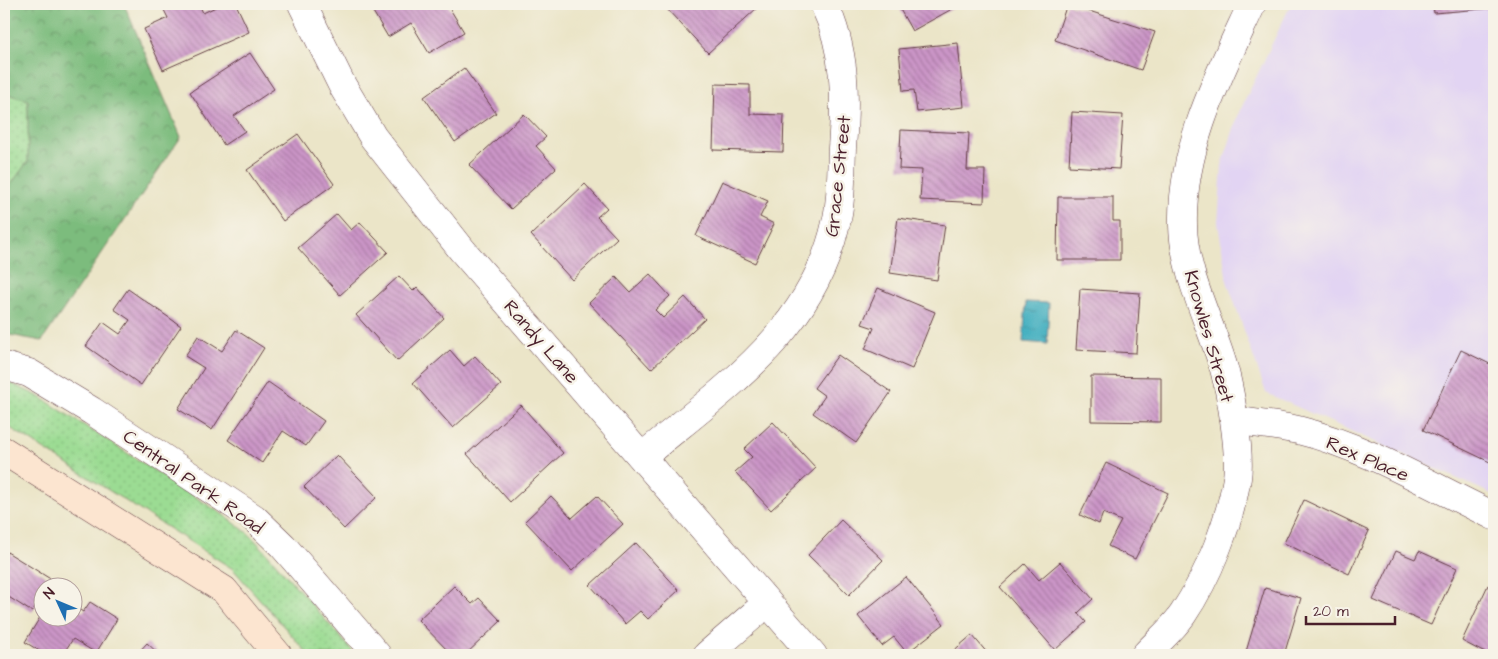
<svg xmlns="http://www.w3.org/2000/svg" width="1498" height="659" font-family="'Architects Daughter',sans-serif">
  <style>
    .built { fill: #e2d4f3 }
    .grass { fill: url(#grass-dots); stroke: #727e5f }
    .forest { fill: url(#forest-crowns); stroke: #636e54 }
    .water { fill: url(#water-ripples); stroke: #466675 }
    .building { fill: url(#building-back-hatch) }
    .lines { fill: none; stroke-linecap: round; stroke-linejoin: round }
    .street-casing { stroke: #623d43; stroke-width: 29 }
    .secondary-casing { stroke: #623d43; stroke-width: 29 }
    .street { stroke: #fff; stroke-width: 28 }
    .secondary { stroke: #fce5d0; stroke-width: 28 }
    .labels { text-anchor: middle; stroke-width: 5; stroke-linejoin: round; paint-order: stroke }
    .street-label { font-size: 19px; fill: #4a1f2b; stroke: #f7f3e8 }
  </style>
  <defs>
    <pattern id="grass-dots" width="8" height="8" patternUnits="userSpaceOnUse" patternTransform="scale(1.25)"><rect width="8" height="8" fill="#9bdc93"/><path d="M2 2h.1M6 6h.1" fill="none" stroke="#87bc7f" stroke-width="1.8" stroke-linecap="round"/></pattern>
    <pattern id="forest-crowns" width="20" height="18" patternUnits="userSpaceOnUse" patternTransform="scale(1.25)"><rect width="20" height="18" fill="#7cbc7d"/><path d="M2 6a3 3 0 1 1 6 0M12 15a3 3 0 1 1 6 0" fill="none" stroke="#689867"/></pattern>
    <pattern id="water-ripples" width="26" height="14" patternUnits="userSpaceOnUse" patternTransform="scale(1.25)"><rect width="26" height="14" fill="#41aebf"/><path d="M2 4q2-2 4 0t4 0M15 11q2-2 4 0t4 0" fill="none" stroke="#388d9b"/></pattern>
    <pattern id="building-back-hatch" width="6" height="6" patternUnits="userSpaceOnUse" patternTransform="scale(1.25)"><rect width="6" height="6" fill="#cb95c7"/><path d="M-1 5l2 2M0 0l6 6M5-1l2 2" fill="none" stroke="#a779a2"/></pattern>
  </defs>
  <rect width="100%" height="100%" fill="#f7f3e8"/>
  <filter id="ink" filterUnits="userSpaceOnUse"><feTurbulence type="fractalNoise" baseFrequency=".02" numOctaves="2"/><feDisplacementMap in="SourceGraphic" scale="10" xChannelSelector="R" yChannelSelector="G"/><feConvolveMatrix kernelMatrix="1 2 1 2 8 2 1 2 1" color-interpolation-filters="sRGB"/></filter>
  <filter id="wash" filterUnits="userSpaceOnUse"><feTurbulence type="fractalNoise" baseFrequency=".0096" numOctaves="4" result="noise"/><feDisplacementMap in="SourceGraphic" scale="20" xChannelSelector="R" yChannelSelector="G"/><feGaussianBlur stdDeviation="1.12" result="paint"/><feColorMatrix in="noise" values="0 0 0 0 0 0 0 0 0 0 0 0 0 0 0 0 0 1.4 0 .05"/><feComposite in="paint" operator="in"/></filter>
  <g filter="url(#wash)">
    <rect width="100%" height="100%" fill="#ebe5c8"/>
    <path class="built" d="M1291,4H1494V495L1266,393L1227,281L1218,223L1222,165L1239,113Z"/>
    <path class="grass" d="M4,93L28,100L29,161L4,194Z
      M4,380L40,397L225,516L249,534L265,551L356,655H309L233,569L4,424Z"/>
    <path class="forest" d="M4,4H124L181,137L42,341L4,334V194L28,161V100L4,93Z"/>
    <path class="water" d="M1026,302L1049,303L1047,344L1023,342Z"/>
    <g id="blocks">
      <path class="building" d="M161,4H199L203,13L222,4H236L249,32L163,70L144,29L168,18Z
        M371,4H447L464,32L429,53L411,23L388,37L369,5Z
        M669,4H755L758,7L708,53L665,7Z
        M897,4H961L912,31Z
        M1067,4L1155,32L1141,70L1055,40Z
        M1433,4H1494V8L1434,13Z
        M958,43L964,107L917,112L914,90L903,91L899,49Z
        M250,53L274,89L234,116L245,131L224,145L190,92Z
        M464,68L496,113L455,142L424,97Z
        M715,84L750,85V114L784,115L783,152L713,150Z
        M1072,112L1123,115L1119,169L1069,166Z
        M524,114L546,137L536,146L556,168L511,209L469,165Z
        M901,130L969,133L967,170H985L984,203L920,200L922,170L899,169Z
        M298,134L334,184L283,221L247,170Z
        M722,181L768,201L760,217L774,224L755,263L696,236Z
        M585,184L607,208L597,217L617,238L572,280L531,235Z
        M1058,197H1113V221H1120V260H1057Z
        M337,214L351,230L360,222L388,252L340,295L298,248Z
        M898,218L945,225L937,280L890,273Z
        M650,274L670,296L655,310L663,318L685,297L705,319L651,369L589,303L616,277L630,292Z
        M399,276L413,291L417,287L444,318L397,361L356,315Z
        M878,288L935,312L912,369L865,349L874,328L862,324Z
        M128,289L181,326L141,385L86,346L103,322L120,334L130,320L114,309Z
        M1080,289L1140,293L1136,353L1076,350Z
        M236,330L264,348L212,430L178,409L204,368L185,356L198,336L222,351Z
        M450,350L464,366L475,356L501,385L453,428L413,383Z
        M1461,350L1494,366V464L1423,430Z
        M838,355L891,392L856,443L813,413L825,396L814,388Z
        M1091,376L1161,377V422L1091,421Z
        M268,382L324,421L306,446L283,431L262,463L228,440Z
        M521,405L563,453L510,502L467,454Z
        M773,422L816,468L771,510L735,472L752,457L744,449Z
        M337,455L377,497L344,529L304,487Z
        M1106,463L1168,493L1135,559L1108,546L1121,521L1103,513L1099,524L1080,515Z
        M551,496L572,518L597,496L623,524L572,571L525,521Z
        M1304,500L1369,531L1349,574L1284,543Z
        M841,520L883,560L849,595L808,555Z
        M636,543L679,590L648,619L640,611L625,624L590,585Z
        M1396,551L1415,559L1419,551L1457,568L1431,625L1373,600Z
        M7,552L52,580L48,586H42V596L32,612L4,594V558Z
        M1060,562L1093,599L1078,613L1086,622L1055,650L1000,587L1025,564L1039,580Z
        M906,577L944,624L907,653L894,637L882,646L858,616Z
        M1488,585L1494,588V655H1484L1485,653L1462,641Z
        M454,586L472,604L479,598L501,621L465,655H452L418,620Z
        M1265,588L1301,598L1284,655H1245Z
        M90,602L117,619L96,653L73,639L62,655H46L25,642L42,614V616H51L56,619L57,616H72V605L83,612Z
        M972,635L989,655H955L952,652Z
        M147,643L160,655H136Z"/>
    </g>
  </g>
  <g filter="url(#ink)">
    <use href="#blocks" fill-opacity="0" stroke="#623d43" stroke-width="1"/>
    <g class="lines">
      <defs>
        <path id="street" d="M302,4L342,85L373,137L462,250L813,655
          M4,366L29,373L92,411L254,518L283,546L377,655
          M1234,420C1255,424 1278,425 1298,430C1367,447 1431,486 1494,516
          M643,456C723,389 812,332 836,223C842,199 841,172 842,148C846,98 846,50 824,4
          M707,655L767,603
          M1145,655C1157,642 1173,629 1183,614C1208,577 1230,521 1237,478C1241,452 1230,387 1222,362C1208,317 1184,273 1183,225C1181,146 1220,73 1252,4"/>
        <path id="secondary" d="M4,451L224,590L278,655"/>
      </defs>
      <use href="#street" class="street-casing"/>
      <use href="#secondary" class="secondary-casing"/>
      <use href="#street" class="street"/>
      <use href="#secondary" class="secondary"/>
    </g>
  </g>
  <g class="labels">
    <g class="street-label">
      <text transform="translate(837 176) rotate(-84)" y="7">Grace Street</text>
      <text transform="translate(1210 336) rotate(74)" y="7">Knowles Street</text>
      <text transform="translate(542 341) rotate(49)" y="7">Randy Lane</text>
      <text transform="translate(1368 458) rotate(23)" y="7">Rex Place</text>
      <text transform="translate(194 481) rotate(35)" y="7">Central Park Road</text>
    </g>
  </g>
  <rect width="1498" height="659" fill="none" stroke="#f7f3e8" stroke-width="20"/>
  <g transform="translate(58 602) rotate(314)"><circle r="24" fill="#f7f3e8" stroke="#b29e9c"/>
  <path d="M0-4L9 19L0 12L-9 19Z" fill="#1f6fb2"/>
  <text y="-8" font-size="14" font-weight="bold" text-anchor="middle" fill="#4a1f2b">N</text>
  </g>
  <path d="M1306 616v8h89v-8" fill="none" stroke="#4a1f2b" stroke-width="2.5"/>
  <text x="1313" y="616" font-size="15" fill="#4a1f2b" stroke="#f7f3e8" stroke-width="4" paint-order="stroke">20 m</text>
</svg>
